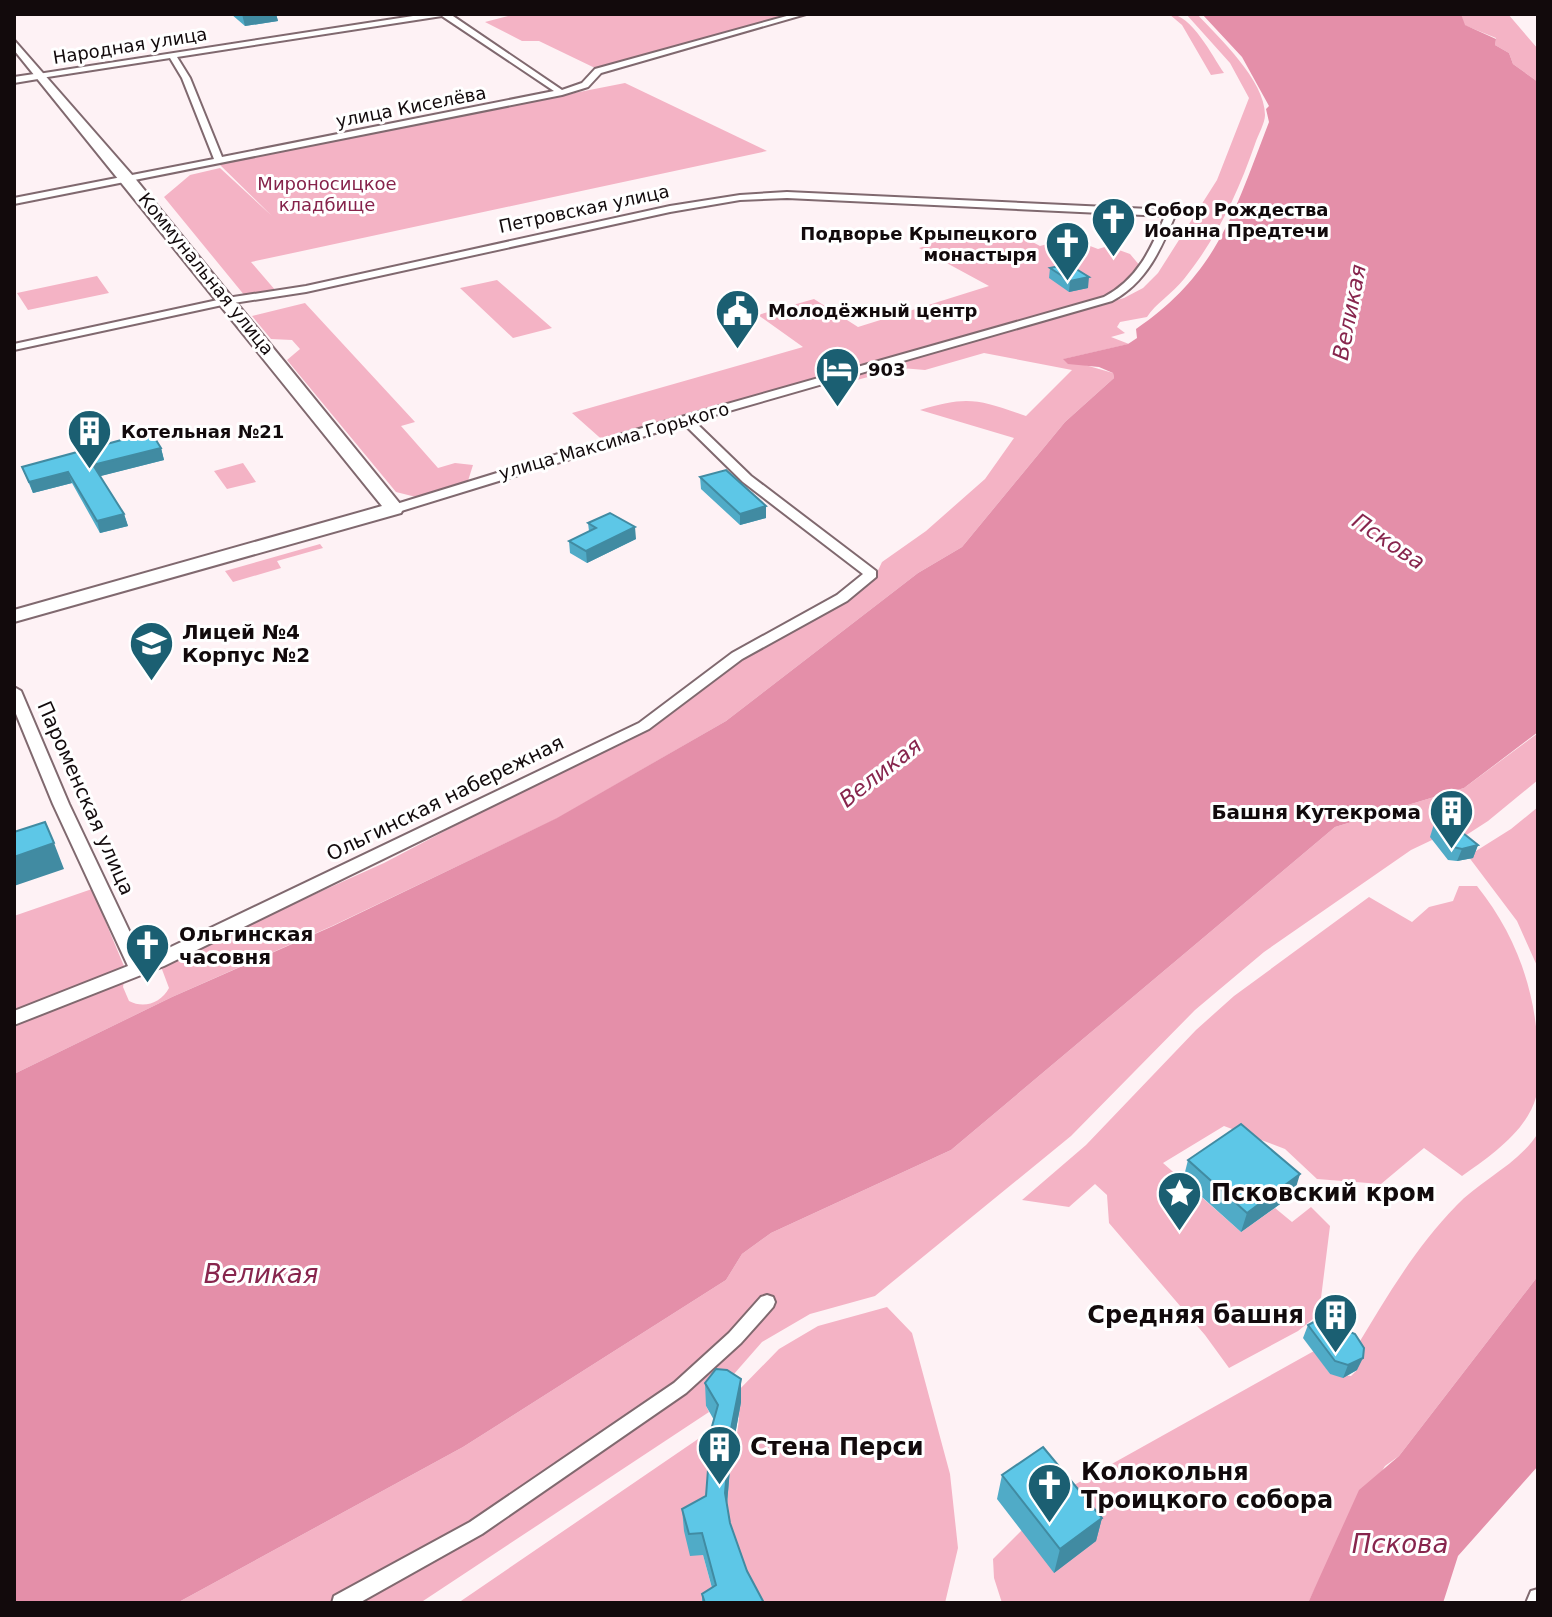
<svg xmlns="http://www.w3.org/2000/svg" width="1552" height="1617" font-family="'DejaVu Sans',sans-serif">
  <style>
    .green { fill: #f4b3c5 }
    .water { fill: #e48fa9 }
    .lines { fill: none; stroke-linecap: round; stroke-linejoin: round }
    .pedestrian-casing { stroke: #80696f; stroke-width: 4 }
    .minor-casing { stroke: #80696f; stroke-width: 4 }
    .tertiary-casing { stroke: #80696f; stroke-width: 4 }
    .secondary-casing { stroke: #80696f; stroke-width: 4 }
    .pedestrian { fill: #fff; fill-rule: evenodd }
    .minor { fill: #fff; fill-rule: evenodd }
    .tertiary { fill: #fff; fill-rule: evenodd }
    .secondary { fill: #fff; fill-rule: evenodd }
    .wall { fill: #50abc7 }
    .shaded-wall { fill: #418ba2 }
    .building { fill: #5dc7e7; stroke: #418ba2; stroke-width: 2 }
    .labels { text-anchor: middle; stroke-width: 6; stroke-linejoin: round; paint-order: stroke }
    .far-street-label { font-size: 18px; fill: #120a0c; stroke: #fff }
    .far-park-label { font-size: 18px; fill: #86234b; stroke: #fff }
    .far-poi-label { font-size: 18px; font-weight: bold; fill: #120a0c; stroke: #fff; text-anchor: start }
    .poi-label { font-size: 20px; font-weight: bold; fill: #120a0c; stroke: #fff; text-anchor: start }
    .street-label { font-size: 20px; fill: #120a0c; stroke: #fff }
    .water-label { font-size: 22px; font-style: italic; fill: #87254d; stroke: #fff }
    .near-poi-label { font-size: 24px; font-weight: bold; fill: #120a0c; stroke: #fff; text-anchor: start }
    .near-water-label { font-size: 26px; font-style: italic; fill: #87254d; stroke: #fff }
  </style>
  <rect width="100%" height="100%" fill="#fef2f5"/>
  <path class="green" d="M516,14H789L595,68L539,41H522L485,22Z
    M1169,14C1192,14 1212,56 1224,73L1211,75L1182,25Z
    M1186,14H1197C1219,38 1265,80 1265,115C1265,123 1258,135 1255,144C1238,193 1217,238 1184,279C1173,293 1155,304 1147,317L1120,322L1117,327L1125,333L1111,337L1129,344L1064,359L1113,373L1114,378L1065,422L962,547L918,573L726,721L558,818L332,926L172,997L14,1074V916L92,889L126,971L123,987L129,1001C144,1009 161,1003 169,988L160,964L384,863L540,781L602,750L616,747L651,729L694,697L697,690L793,627L846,600L875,577L882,562L926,531L985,479L1014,438L920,410C969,395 979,400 1026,416L1072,370L984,353L925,370L901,368L835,386L829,383L1124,298L1143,288L1158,273L1217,180L1249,98L1230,63Z
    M1461,14H1508L1538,49V82L1513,64L1509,53L1495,45L1496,38L1464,25Z
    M625,83L767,151L251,262L276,291L245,296L164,197L190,175L220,168L272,216L218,163Z
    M981,228L1010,230L1040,246L1069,238L1098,249L1108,246L1130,254L1141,267C1116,297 1082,304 1046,317L607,444L572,413L803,347L758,315L814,299L858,327L989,286L919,248L932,244L929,242Z
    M97,276L109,293L28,310L17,293Z
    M497,280L552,328L513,338L460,288Z
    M305,303L415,422L401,426L438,468L455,463L473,465L467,484L420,498L396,492L287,360L300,349L292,340L271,339L252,316Z
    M243,463L256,482L227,489L214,471Z
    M320,544L323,548L277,561L281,568L233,582L225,571Z
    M1538,733V780L1488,821L1454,843L1432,840L1411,850L1264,952L1195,1010L1071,1136L875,1296L810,1314L762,1342L706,1406L709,1412L420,1603H177L463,1447L726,1280L742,1254L771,1233L951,1150L1335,827L1464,788Z
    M1538,807V968L1517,921L1468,856L1511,829Z
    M1459,886H1477C1517,936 1538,995 1538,1061C1538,1072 1539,1086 1536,1097C1527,1131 1489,1157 1462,1176L1424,1148L1381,1184L1317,1179L1285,1149L1224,1126L1163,1163L1241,1232L1275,1208L1292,1222L1311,1207L1330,1226L1319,1314L1298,1331L1229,1368L1205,1335L1109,1223L1107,1195L1095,1184L1069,1207L1022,1200L1086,1145L1196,1030L1234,996L1369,897L1412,922L1429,907L1453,901Z
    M1538,1133V1276L1399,1456L1385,1466L1331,1556L1308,1603H1002L994,1578L993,1559L1058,1494L1314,1351L1330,1374L1351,1376L1357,1370L1354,1351C1385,1300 1414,1249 1456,1206C1480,1180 1519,1164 1538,1133Z
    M887,1307L912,1333L950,1474L958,1548L945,1603H753C745,1577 728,1541 726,1514C723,1475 746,1428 737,1392L779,1349L818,1326Z
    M720,1424L703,1555L716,1603H458Z"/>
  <path class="water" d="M1202,14H1461L1465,25L1496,39L1495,45L1509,53L1513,64L1538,82V732L1464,788L1335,827L951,1150L771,1233L742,1254L726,1280L463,1447L177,1603H14V1074L172,997L333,926L557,818L726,721L918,573L962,547L1065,422L1114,378L1113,373L1099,367L1068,364L1063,359L1128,344L1137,338L1136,329C1218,273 1235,210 1269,122L1266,109L1269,106L1242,57Z
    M1538,1276V1466L1458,1556L1443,1603H1308L1359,1490L1399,1456Z"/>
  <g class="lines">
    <defs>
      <path id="pedestrian" d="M767,1295L773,1297L775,1302L773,1307L741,1343L686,1393L482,1534L359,1603H332L334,1596L470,1522L674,1383L729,1333L761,1297Z
        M1538,1589V1603H1526L1531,1591Z"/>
      <path id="minor" d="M426,14H450L562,90L582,83L595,69L794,14H806L601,73L588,87L562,95L14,204V198L214,159L182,78L170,58L41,78L38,74ZM442,16L554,91L222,157L190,78L177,57Z
        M787,192L1171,210L1176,213C1161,249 1147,282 1112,301L694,421L751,476L876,571V577L847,601L742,659L649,729L164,966L14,1025V1011L128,966L53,804L14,709V687L21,691L69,804L143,960L152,956L639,723L732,653L837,595L863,574L743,482L684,424L398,512H390V506L639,429L1104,297C1138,279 1151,249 1165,216L787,198L740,200L670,212L306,292L227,304L14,350V344L227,298L306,286L670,206L740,195Z"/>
      <path id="tertiary" d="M41,73L44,78L14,83V77Z"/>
      <path id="secondary" d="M14,40L133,176L401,505L403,509L401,513L14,622V610L382,506L14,50Z"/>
    </defs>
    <use href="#pedestrian" class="pedestrian-casing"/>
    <use href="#minor" class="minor-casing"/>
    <use href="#tertiary" class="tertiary-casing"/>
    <use href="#secondary" class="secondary-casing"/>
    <use href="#pedestrian" class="pedestrian"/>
    <use href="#minor" class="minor"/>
    <use href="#tertiary" class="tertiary"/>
    <use href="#secondary" class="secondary"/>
  </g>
  <path class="wall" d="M231,14H276L278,21L245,26Z
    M1050,268L1088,288L1069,292L1049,278Z
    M161,448L164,460L100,476L124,514L128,526L100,533L72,483L33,493L22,467Z
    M700,477L766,518L740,525L701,489Z
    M588,523L636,539L587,563L570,553L569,541L589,531Z
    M1434,824L1478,845L1473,858L1457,861L1448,860L1430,837Z
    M1188,1160L1294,1194L1241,1232L1183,1180Z
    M1308,1325L1357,1370L1343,1378L1330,1374L1303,1338Z
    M705,1383L741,1402L731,1457L727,1504L730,1523L747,1571L764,1603H702V1594L712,1588L703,1555L690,1556L684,1531L682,1509L706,1496L714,1420L706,1406Z
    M1002,1475L1102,1518L1096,1541L1054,1573L997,1499Z"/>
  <path class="shaded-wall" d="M242,14H276L278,21L245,26Z
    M1089,277L1088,288L1069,292L1070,281Z
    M161,448L164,460L97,477L93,465Z
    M68,472L72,483L33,493L29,482Z
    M766,506V518L740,525V514Z
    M124,514L128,526L100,533L97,521Z
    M635,527L636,539L587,563L586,551Z
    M54,843L64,869L14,886V857Z
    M1478,845L1473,858L1457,861L1462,849Z
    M1300,1174L1294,1194L1241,1232L1247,1213Z
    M1363,1358L1357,1370L1343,1378L1348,1365Z
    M741,1379V1402L731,1457L726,1515L725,1493L730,1434Z
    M1102,1518L1096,1541L1054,1573L1060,1549Z"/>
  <path class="building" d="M1068,264L1089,277L1070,281L1050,268Z
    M151,432L161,448L93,465L124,514L97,521L68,472L29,482L22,467Z
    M726,470L766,506L740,514L700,477Z
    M610,513L635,527L586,551L569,541L596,528L588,523Z
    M45,822L54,843L14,857V832Z
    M1434,824L1459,830L1478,845L1462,849L1453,847Z
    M1241,1124L1300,1174L1247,1213L1188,1160Z
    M1321,1318L1332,1329L1341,1328L1355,1334L1364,1348L1363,1358L1348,1365L1335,1361L1308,1325Z
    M716,1369L727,1370L741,1379L730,1434L725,1493L730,1523L747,1571L764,1603H705L702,1594L716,1585L702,1533L689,1534L682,1509L706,1496L711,1430L718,1405L705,1383Z
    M1043,1447L1102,1518L1060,1549L1002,1475Z"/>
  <defs>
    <symbol id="church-pin" viewBox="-11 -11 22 30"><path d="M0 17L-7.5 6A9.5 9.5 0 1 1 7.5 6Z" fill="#1b5f72" stroke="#fff"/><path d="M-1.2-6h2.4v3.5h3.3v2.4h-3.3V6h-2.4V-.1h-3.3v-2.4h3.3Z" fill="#fff"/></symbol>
    <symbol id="civic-pin" viewBox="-11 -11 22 30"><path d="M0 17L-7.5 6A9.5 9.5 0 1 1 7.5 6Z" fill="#1b5f72" stroke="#fff"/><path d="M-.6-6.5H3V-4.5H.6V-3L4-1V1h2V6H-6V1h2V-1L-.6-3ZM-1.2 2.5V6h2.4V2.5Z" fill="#fff"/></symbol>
    <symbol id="hotel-pin" viewBox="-11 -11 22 30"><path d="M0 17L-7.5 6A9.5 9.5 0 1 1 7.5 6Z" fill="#1b5f72" stroke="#fff"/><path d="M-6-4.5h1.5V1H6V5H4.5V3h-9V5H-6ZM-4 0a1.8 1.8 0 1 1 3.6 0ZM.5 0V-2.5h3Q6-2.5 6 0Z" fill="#fff"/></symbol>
    <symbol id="building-pin" viewBox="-11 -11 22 30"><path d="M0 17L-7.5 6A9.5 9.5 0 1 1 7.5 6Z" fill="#1b5f72" stroke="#fff"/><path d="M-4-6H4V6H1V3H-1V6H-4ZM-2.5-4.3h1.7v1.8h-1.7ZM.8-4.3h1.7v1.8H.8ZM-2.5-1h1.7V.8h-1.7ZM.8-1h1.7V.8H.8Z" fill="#fff"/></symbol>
    <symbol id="school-pin" viewBox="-11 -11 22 30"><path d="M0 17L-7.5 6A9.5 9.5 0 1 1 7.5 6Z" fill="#1b5f72" stroke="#fff"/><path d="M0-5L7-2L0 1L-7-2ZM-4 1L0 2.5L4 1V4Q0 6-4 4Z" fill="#fff"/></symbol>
    <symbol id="sight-pin" viewBox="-11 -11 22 30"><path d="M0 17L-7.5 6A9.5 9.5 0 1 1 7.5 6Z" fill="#1b5f72" stroke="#fff"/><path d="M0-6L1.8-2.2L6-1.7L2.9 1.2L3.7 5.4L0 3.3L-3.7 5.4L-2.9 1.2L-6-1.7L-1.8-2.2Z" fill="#fff"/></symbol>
  </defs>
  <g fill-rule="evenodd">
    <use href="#church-pin" x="1088" y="194" width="51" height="69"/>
    <use href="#church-pin" x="1042" y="218" width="51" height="69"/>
    <use href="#civic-pin" x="712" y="286" width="51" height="69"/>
    <use href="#hotel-pin" x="812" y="344" width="51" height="69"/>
    <use href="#building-pin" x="64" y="406" width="51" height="69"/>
    <use href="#school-pin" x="126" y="618" width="51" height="69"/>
    <use href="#building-pin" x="1426" y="786" width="51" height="69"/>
    <use href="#church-pin" x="122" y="920" width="51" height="69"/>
    <use href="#sight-pin" x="1154" y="1168" width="51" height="69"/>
    <use href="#building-pin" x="1310" y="1290" width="51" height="69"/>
    <use href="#building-pin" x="694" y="1422" width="51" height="69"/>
    <use href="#church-pin" x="1024" y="1460" width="51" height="69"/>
  </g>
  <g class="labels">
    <g class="far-street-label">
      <text transform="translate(130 46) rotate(-9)" y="6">Народная улица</text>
      <text transform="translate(411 107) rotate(-11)" y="6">улица Киселёва</text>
      <text transform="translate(584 209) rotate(-12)" y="6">Петровская улица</text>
      <text transform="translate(206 274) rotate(51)" y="6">Коммунальная улица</text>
      <text transform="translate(614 441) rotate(-16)" y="6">улица Максима Горького</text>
    </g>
    <g class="far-park-label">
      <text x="327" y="190">Мироносицкое<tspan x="327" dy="21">кладбище</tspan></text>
    </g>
    <g class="far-poi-label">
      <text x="1144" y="216">Собор Рождества<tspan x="1144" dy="21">Иоанна Предтечи</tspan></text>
      <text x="1037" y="240" text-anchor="end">Подворье Крыпецкого<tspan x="1037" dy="21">монастыря</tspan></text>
      <text x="768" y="317">Молодёжный центр</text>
      <text x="868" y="376">903</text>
      <text x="121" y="438">Котельная №21</text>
    </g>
    <g class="poi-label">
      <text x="182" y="639">Лицей №4<tspan x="182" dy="23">Корпус №2</tspan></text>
      <text x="1421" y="819" text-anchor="end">Башня Кутекрома</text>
      <text x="179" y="941">Ольгинская<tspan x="179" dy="23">часовня</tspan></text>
    </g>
    <g class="street-label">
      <text transform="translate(86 798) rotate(66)" y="7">Пароменская улица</text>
      <text transform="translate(445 798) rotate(-26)" y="7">Ольгинская набережная</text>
    </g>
    <g class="water-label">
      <text transform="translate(1349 312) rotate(-79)" y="8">Великая</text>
      <text transform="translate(1389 541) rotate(34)" y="8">Пскова</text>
      <text transform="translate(880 772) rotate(-38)" y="8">Великая</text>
    </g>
    <g class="near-poi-label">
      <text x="1211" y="1201">Псковский кром</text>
      <text x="1304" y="1323" text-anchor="end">Средняя башня</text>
      <text x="750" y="1455">Стена Перси</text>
      <text x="1081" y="1480">Колокольня<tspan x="1081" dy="28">Троицкого собора</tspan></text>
    </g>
    <g class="near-water-label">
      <text x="261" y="1283">Великая</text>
      <text x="1400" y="1553">Пскова</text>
    </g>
  </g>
  <rect width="1552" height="1617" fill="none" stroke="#120a0c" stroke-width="32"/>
</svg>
